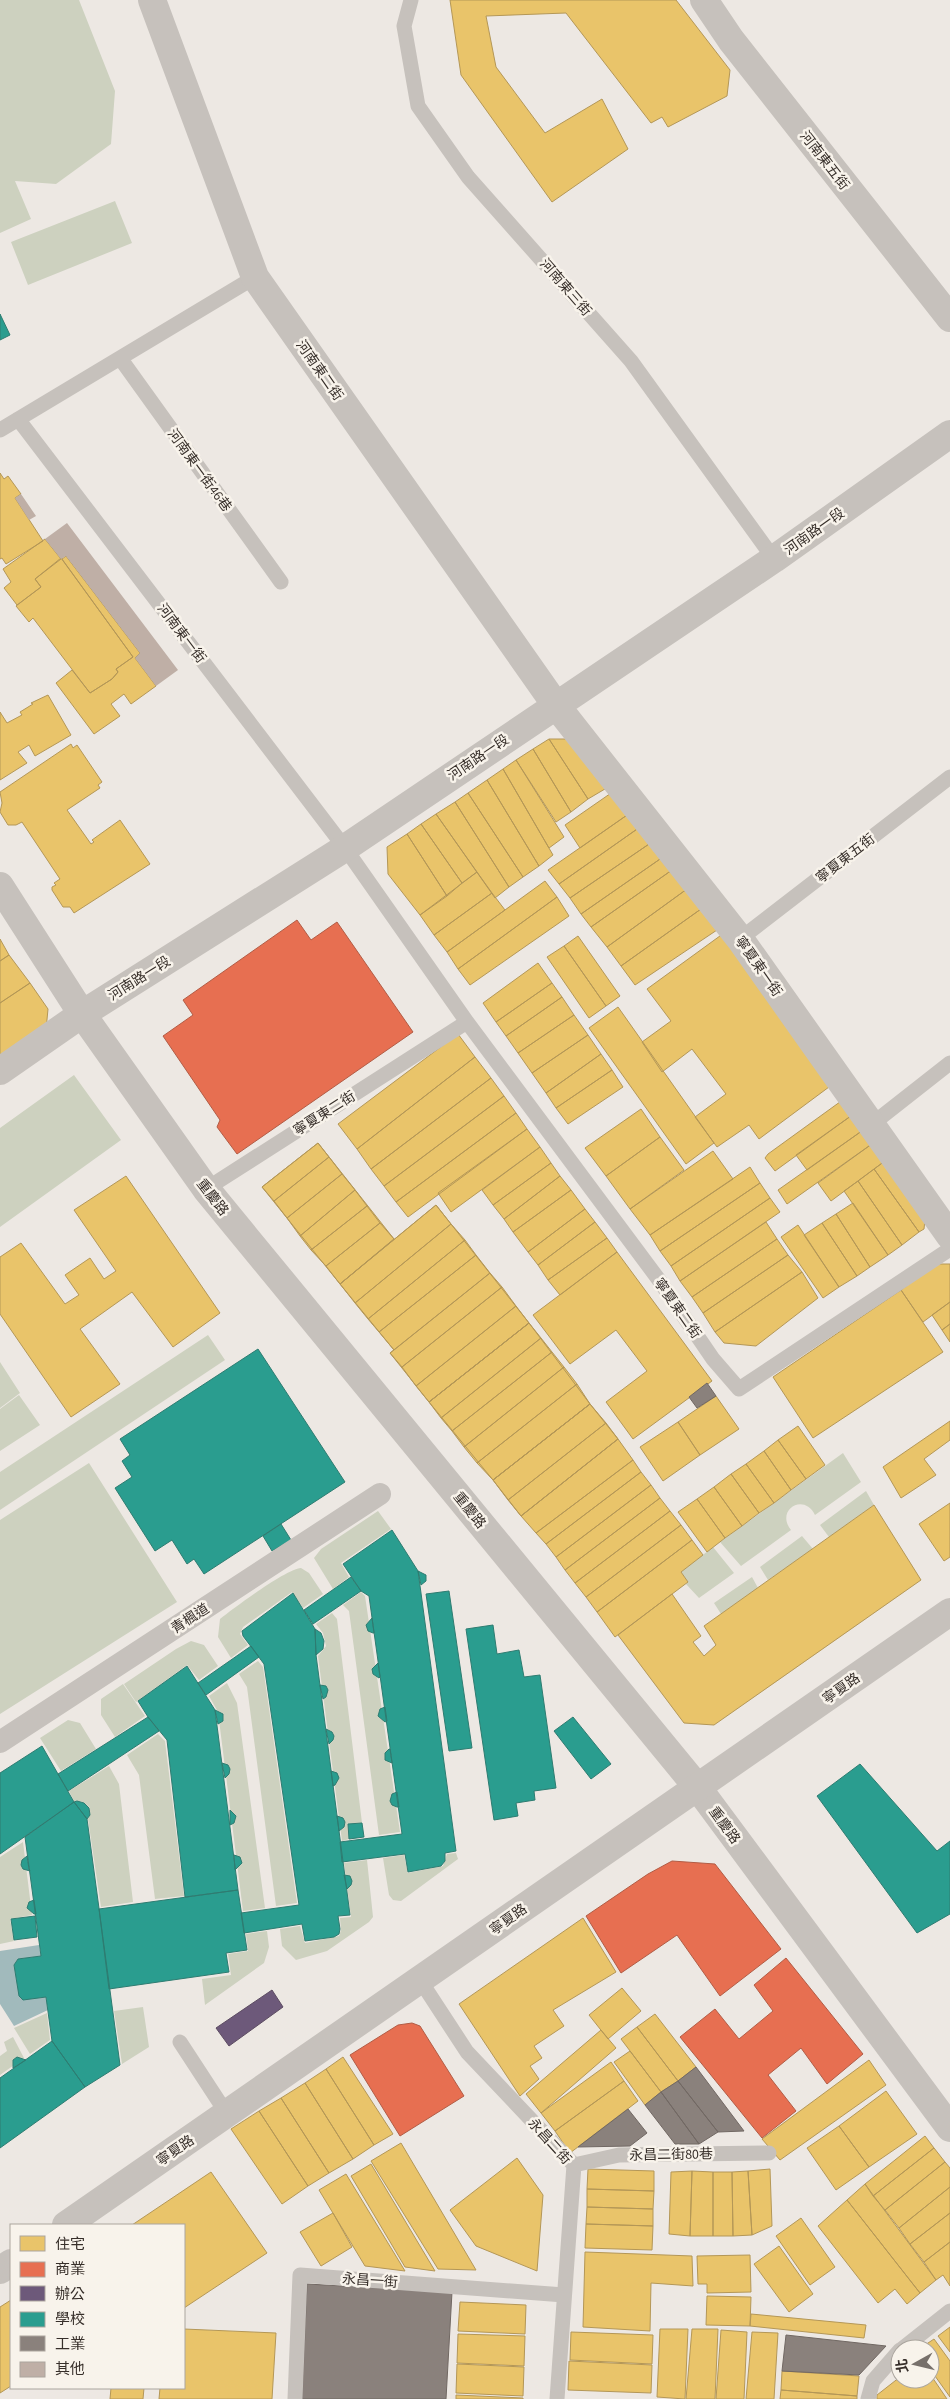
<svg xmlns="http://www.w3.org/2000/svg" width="950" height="2399" font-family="'Source Sans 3','Noto Sans TC',sans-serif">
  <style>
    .green { fill: #cdd1bf }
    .water { fill: #a1babc }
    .homes { fill: #e9c46a; stroke: #b49757 }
    .shops { fill: #e76f51; stroke: #b25c45 }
    .offices { fill: #6d597a; stroke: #5d4c62 }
    .schools { fill: #2a9d8f; stroke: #2e7c71 }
    .industry { fill: #8a817c; stroke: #716863 }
    .building { fill: #bfafa6 }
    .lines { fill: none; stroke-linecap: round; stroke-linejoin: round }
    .service { stroke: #c6c1bc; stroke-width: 15 }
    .pedestrian { stroke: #c6c1bc; stroke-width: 22 }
    .minor { stroke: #c6c1bc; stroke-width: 28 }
    .tertiary { stroke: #c6c1bc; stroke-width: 28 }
    .labels { text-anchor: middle; stroke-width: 5; stroke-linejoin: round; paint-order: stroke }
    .street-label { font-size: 14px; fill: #372f2a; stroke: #f8f3eb }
  </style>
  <rect width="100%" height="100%" fill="#ede8e3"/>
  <path class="green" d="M0,0H79L115,91L111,144L56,184L15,181L31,219L0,233Z
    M115,201L132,243L28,285L11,242Z
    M74,1075L121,1140L0,1227V1128Z
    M208,1335L225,1360L0,1510V1472Z
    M0,1362L20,1393L0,1408Z
    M19,1395L40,1425L0,1451V1409Z
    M843,1453L861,1482L815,1515C804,1492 775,1510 791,1530L741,1566L720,1542Z
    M89,1463L177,1602L0,1714V1520Z
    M866,1491L874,1505L829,1537L820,1525Z
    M378,1511L391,1529L341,1563L349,1577L333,1589L314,1558L321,1549Z
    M802,1536L813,1549L768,1580L760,1567Z
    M713,1547L734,1573L699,1598L686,1584L688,1582L681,1572Z
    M301,1568L309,1573L323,1594L303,1608L292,1592L243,1627L240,1634L248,1645L231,1658L218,1637L220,1619C234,1608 286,1569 301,1568Z
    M752,1577L758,1588L721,1614L714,1603Z
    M361,1592L365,1596L400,1832L379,1835L349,1611L343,1605Z
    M332,1613L337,1619L362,1823L348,1824L349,1839L342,1841L318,1656L326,1646L323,1633L316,1624Z
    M191,1641L204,1645L218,1666L199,1680L187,1665L136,1702L124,1684L176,1649Z
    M258,1661L263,1667L297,1903L276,1906L247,1687L239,1674Z
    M227,1683L237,1703L265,1908L243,1911L218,1712L209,1696Z
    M123,1684L145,1716L115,1737L101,1715V1699Z
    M68,1720L80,1723L96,1749L61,1771L40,1738Z
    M158,1734L165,1741L184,1896L155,1899L139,1775L127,1755Z
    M109,1766L119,1784L133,1902L101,1907L88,1819L90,1808L83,1802L74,1801L69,1791Z
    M23,1842L32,1915L10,1919L14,1941L0,1944V1857Z
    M456,1853L458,1859L401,1901L393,1900L389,1895L383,1858L404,1855L408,1873L443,1866L447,1854Z
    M367,1860L373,1917L369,1922L327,1951L296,1960L282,1946L280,1929L300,1926L305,1943L339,1936L341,1930L340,1918L351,1917L344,1863Z
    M267,1931L269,1947L264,1963L205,2005L202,1979L231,1975L228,1954L248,1951L246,1934Z
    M143,2007L149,2047L122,2064L114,2011Z
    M47,2013L50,2040L30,2054L14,2028Z
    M13,2037L24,2058L0,2075V2056L7,2051L4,2042Z"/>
  <path class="water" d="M39,1945L41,1956L18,1959L14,1965L21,1999L46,1997L48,2010L14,2026L0,2004V1951Z"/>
  <path class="homes" d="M450,0H676L730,70L727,96L668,127L662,117L651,123L566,13L486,16L496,67L545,133L602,99L628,149L552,202L461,75Z
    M0,473L4,479L8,476L21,494L15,498L43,541L6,564L2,558L0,559Z
    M45,539L61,559L35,579L41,587L17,605L4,588L11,582L3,569Z
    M66,556L140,653L135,658L156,686L131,704L124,694L111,704L120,716L94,734L56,683L72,670L90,693L112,679L118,672L116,669L133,657L62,559Z
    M61,558L133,657L116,669L118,672L112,679L90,693L33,618L29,622L16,606L41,587L35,579Z
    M48,695L71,735L35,756L29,745L18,752L27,763L0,780V712L7,723L22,715L20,712L33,704L31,703Z
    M549,739L588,799L571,812L533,749Z
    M549,739H575L610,786L588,799Z
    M71,744L73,748L77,745L102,782L98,785L100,788L67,810L91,844L94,842L92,840L120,820L150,864L74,913L70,907H63L52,890V887L56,885L54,883L60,879L22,822L16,825H8L0,812L2,803L0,792Z
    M533,749L571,812L556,822L516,760Z
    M516,760L564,837L549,848L503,769Z
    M503,769L553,855L539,866L487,780Z
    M487,780L539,866L523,877L468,793Z
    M614,791L630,813L580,848L565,825Z
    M468,793L523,877L509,887L455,802Z
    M455,802L509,887L495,898L436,814Z
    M630,813L640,827L559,884L548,870Z
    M436,814L477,872L462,883L421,824Z
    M421,824L462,883L447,896L407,834Z
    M640,827L652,842L570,898L559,884Z
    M407,834L447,896L420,915L388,874L387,847Z
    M652,842L663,857L581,914L570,898Z
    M663,857L672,870L591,927L581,914Z
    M672,870L687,889L607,947L591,927Z
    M477,872L492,893L434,935L420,915Z
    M545,881L557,897L458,969L447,952Z
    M687,889L701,909L621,966L607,947Z
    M492,893L505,910L447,952L434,935Z
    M557,897L569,916L470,985L458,969Z
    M701,909L717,930L635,985L621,966Z
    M724,933L833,1084L759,1139L749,1125L717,1147L695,1117L726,1094L692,1049L662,1072L642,1042L671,1021L647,989Z
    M578,936L620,996L606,1006L564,946Z
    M0,939L9,955L0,961Z
    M564,946L606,1006L589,1018L547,957Z
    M9,955L30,983L0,1003V961Z
    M538,963L552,983L496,1022L483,1003Z
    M30,983L48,1009L46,1030L0,1055V1003Z
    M552,983L562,997L506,1036L496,1022Z
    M562,997L574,1015L518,1053L506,1036Z
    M618,1007L714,1143L686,1164L589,1028Z
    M574,1015L588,1035L532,1073L518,1053Z
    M458,1034L475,1057L357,1149L338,1124Z
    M588,1035L601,1054L546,1093L532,1073Z
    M601,1054L612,1070L556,1108L546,1093Z
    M475,1057L491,1078L371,1169L357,1149Z
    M612,1070L623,1087L568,1124L556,1108Z
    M491,1078L504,1096L384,1186L371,1169Z
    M504,1096L516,1113L396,1202L384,1186Z
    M844,1099L855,1113L775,1171L765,1158L768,1154Z
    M641,1109L660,1137L606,1176L585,1148Z
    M516,1113L527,1129L408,1217L396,1202Z
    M855,1113L866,1128L807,1170L796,1155Z
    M866,1128L876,1141L787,1204L778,1190Z
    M527,1129L540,1147L451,1212L438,1193Z
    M660,1137L684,1170L630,1209L606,1176Z
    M876,1141L889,1158L831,1201L818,1183Z
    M318,1143L394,1239L340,1284L262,1187Z
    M318,1143L329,1157L274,1201L262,1187Z
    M540,1147L551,1163L493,1205L482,1190Z
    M713,1151L733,1179L650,1235L630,1209Z
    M329,1157L342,1174L287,1218L274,1201Z
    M889,1158L926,1210L924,1229L919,1232L874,1169Z
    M551,1163L560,1176L504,1219L493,1205Z
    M750,1167L760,1183L660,1251L650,1235Z
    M874,1169L919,1232L902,1245L858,1181Z
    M342,1174L355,1190L300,1236L287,1218Z
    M126,1176L220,1313L173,1347L132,1292L80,1329L120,1384L71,1417L0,1314V1257L21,1243L65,1304L79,1295L65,1275L90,1258L104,1279L116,1271L74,1210Z
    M560,1176L571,1190L513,1232L504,1219Z
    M858,1181L902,1245L888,1255L844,1191Z
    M760,1183L770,1198L671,1266L660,1251Z
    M355,1190L367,1206L311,1250L300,1236Z
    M571,1190L585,1209L528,1252L513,1232Z
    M770,1198L780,1212L680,1281L671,1266Z
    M853,1203L888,1255L870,1267L836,1214Z
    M436,1205L529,1323L429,1402L390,1353L394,1350L340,1284Z
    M436,1205L451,1224L355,1303L340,1284Z
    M367,1206L380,1223L326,1266L311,1250Z
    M585,1209L595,1222L538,1265L528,1252Z
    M836,1214L870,1267L857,1276L822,1223Z
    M595,1222L607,1238L548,1280L538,1265Z
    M766,1222L777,1239L692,1297L680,1281Z
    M380,1223L394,1239L340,1284L326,1266Z
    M822,1223L857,1276L839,1287L804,1235Z
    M451,1224L465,1240L368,1319L355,1303Z
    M798,1225L839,1287L823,1298L781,1237Z
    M607,1238L617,1252L560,1295L548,1280Z
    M777,1239L788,1255L703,1313L692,1297Z
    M465,1240L476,1255L379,1332L368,1319Z
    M617,1252L712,1381L633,1439L606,1402L647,1371L616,1330L570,1364L533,1315Z
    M476,1255L490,1273L394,1350L379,1332Z
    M788,1255L802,1272L715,1332L703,1313Z
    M936,1264H950V1302L923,1322L901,1290Z
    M802,1272L818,1298L756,1346L724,1343L715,1332Z
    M490,1273L502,1287L402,1367L390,1353Z
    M502,1287L516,1306L416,1386L402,1367Z
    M901,1290L943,1352L813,1438L773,1377Z
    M950,1302V1324L942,1330L932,1315Z
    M516,1306L529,1323L429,1402L416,1386Z
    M529,1323L590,1404L493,1480L429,1402Z
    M529,1323L541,1338L441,1418L429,1402Z
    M950,1324V1342L942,1330Z
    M541,1338L552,1352L452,1431L441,1418Z
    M552,1352L564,1367L464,1447L452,1431Z
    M564,1367L577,1384L477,1463L464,1447Z
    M577,1384L590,1404L493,1480L477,1463Z
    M716,1396L739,1429L700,1455L678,1422Z
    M590,1404L618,1439L521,1516L493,1480Z
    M590,1404L606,1423L508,1500L493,1480Z
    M950,1421V1440L924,1459L936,1475L901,1498L883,1467Z
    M678,1422L700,1455L663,1481L640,1447Z
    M606,1423L618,1439L521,1516L508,1500Z
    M798,1426L825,1465L806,1479L778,1440Z
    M618,1439L633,1460L536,1533L521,1516Z
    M778,1440L806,1479L791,1490L764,1451Z
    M764,1451L791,1490L774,1503L746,1464Z
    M633,1460L641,1472L546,1544L536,1533Z
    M746,1464L774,1503L759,1513L731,1474Z
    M641,1472L651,1485L556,1557L546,1544Z
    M731,1474L759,1513L742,1526L714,1487Z
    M651,1485L660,1498L565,1570L556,1557Z
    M714,1487L742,1526L725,1538L697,1499Z
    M660,1498L670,1511L575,1583L565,1570Z
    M697,1499L725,1538L707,1552L678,1512Z
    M950,1503V1557L944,1561L919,1524Z
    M874,1505L921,1580L714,1725L684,1723L618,1635L672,1594L701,1636L693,1642L704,1656L716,1645L704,1626Z
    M670,1511L681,1525L586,1597L575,1583Z
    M681,1525L692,1540L597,1612L586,1597Z
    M692,1540L703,1555L681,1572L688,1582L615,1637L597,1612Z
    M583,1918L616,1972L553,2010L564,2026L534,2046L542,2058L530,2066L539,2079L520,2096L459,2004Z
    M622,1988L641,2011L608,2039L589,2015Z
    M655,2014L696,2067L678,2081L637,2027Z
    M637,2027L678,2081L661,2092L621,2039Z
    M601,2030L616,2048L541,2113L526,2094Z
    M630,2051L661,2092L645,2105L614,2062Z
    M343,2057L393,2134L374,2145L326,2069Z
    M869,2060L886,2085L780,2160L762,2139Z
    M611,2062L624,2081L555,2131L541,2113Z
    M326,2069L374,2145L353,2159L305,2083Z
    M624,2081L638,2101L570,2153L555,2131Z
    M305,2083L353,2159L329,2173L281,2098Z
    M886,2091L917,2134L869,2167L839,2126Z
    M281,2098L329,2173L308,2186L259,2111Z
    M259,2111L308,2186L282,2204L231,2129Z
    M839,2126L869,2167L836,2190L807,2148Z
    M925,2136L934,2148L873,2196L865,2184Z
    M401,2143L476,2270L438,2269L371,2161Z
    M934,2148L945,2162L885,2210L873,2196Z
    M517,2158L543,2195L537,2271L476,2246L450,2210Z
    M945,2162L950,2168V2187L899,2228L885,2210Z
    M371,2164L435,2271L405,2267L351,2176Z
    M588,2169L654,2171V2191L587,2189Z
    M770,2169L772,2226L752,2235L748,2171Z
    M692,2171L690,2236L669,2234L671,2172Z
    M692,2171L713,2172V2236H690Z
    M748,2171L752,2235L733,2236L732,2172Z
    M211,2172L267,2253L184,2308V2225H132Z
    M713,2172H732L733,2236H713Z
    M346,2174L405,2271L365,2266L319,2190Z
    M865,2184L936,2280L920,2293L847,2200Z
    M950,2187V2213L910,2244L899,2228Z
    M587,2189L654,2191L653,2209L587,2207Z
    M847,2200L920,2293L907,2304L895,2289L878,2303L818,2226Z
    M587,2207L653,2209V2226L586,2224Z
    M333,2213L352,2247L321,2266L300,2232Z
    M950,2213V2242L924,2262L910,2244Z
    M801,2218L835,2267L810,2285L776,2236Z
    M586,2224L653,2226L652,2250L585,2248Z
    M950,2242V2286L943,2275L936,2280L924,2262Z
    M779,2246L813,2294L789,2312L754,2264Z
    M585,2252L692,2256L693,2286L651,2283L650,2331L583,2327Z
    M750,2255L751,2292L707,2293V2284H698L697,2256Z
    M707,2296L751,2297L750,2326L706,2325Z
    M11,2300V2386L0,2393V2307Z
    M460,2302L526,2305L525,2334L458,2331Z
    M751,2314L866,2325L864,2338L750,2326Z
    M950,2327V2352L938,2336Z
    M184,2329L276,2333L272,2399H159L160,2388H184Z
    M660,2329H688L685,2399L657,2397Z
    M692,2329H718L715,2399H686Z
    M721,2330L747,2332L744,2399H716Z
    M571,2332L653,2335L652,2364L570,2360Z
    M752,2332L778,2333L774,2399H746Z
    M458,2334L525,2336L524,2366L457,2363Z
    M934,2339L950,2361V2397L930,2369V2349H919Z
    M569,2361L652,2365L651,2393L568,2390Z
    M457,2364L524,2367L523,2396L456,2393Z
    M782,2371L859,2376L857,2396L781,2390Z
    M930,2374L947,2399H877V2395L900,2377V2379H930Z
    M111,2388H144L143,2399H110Z
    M781,2390L857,2396V2399H780Z
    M456,2395L523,2398V2399H456Z"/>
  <path class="shops" d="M297,920L311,940L337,922L413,1032L237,1154L217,1127L220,1120L163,1036L193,1015L183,1000Z
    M672,1861L715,1864L781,1949L720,1996L677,1935L621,1973L586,1916L648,1874Z
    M786,1958L863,2054L827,2084L801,2048L768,2075L796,2111L762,2138L680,2037L715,2009L739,2039L773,2011L754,1985Z
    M412,2023L420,2026L464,2096L400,2136L350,2055L398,2025Z"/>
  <path class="offices" d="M272,1990L283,2007L229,2046L216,2028Z"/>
  <path class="schools" d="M0,314L10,335L0,340Z
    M258,1349L345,1482L204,1574L194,1559L187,1564L172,1540L155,1551L115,1488L132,1477L122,1461L130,1455L120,1439Z
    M281,1524L291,1540L272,1551L263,1536Z
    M392,1530L418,1571L456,1851L445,1853V1861L441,1866L408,1872L405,1854L342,1862L340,1842L402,1834L369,1596L361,1591L343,1564Z
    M418,1571L426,1575V1581L421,1585Z
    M351,1577L361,1591L313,1624L304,1610Z
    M449,1591L472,1748L449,1751L426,1594Z
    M293,1593L315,1629L316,1655L350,1915L338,1916L340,1929L339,1934L334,1937L305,1941L302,1924L244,1933L241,1913L299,1905L264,1664L243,1636L242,1631Z
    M372,1618L374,1633H373L368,1631L366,1625Z
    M493,1625L497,1654L519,1650L524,1677L540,1675L556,1788L534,1791L535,1800L516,1803L518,1816L494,1820L466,1629Z
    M315,1629L321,1633L324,1641L323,1649L316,1655Z
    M251,1646L259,1657L206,1695L198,1683Z
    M378,1663L380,1677L379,1678L373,1674L372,1669Z
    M187,1666L215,1710L238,1890L185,1897L167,1740L148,1717L138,1701Z
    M320,1685L326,1686L328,1690L326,1697L323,1699Z
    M385,1707L387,1721L385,1722L378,1716L380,1709Z
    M215,1710L223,1714V1721L218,1724Z
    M148,1717L159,1731L68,1791L58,1774Z
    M573,1717L611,1764L591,1779L554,1731Z
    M326,1729L332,1732L334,1736L333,1740L329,1744Z
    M42,1746L74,1802L0,1854V1773Z
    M389,1749H390L392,1763L385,1760V1753Z
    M222,1763L228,1765L230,1769L229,1774L225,1778Z
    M860,1764L937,1851L950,1841V1914L917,1933L817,1796Z
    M331,1771L337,1773L339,1778L335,1785L333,1786Z
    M397,1792L399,1807H397L392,1805L390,1801L392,1794Z
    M77,1801L84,1803L89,1808L90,1815L87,1819L74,1802Z
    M74,1802L87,1819L120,2065L85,2087L52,2041L46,1997L23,2000L19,1996L14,1965L18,1959L41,1956L25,1837Z
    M230,1810L236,1816L234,1823L230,1825Z
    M337,1816L343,1818L345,1822L344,1827L339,1831Z
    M362,1823L364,1837L349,1839L348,1824Z
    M234,1855L240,1857L242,1863L235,1870Z
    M27,1856L29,1869L30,1871L23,1869L21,1865L22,1860Z
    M344,1875L350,1876L352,1881L351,1885L347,1889Z
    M238,1890L247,1950L226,1953L229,1972L109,1989L99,1909Z
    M34,1900L36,1914H34L27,1908L29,1902Z
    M35,1916L37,1937L14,1940L11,1919Z
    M52,2041L85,2087L0,2148V2078Z
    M17,2057L26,2060L13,2068V2060Z"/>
  <path class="industry" d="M707,1383L716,1396L697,1408L689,1397Z
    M696,2067L744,2131L718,2132L678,2081Z
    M678,2081L718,2132L699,2144L661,2092Z
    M661,2092L699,2144H675L645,2105Z
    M628,2109L647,2133L630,2146L578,2147Z
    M307,2284L452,2292L446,2399H302Z
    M786,2335L886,2346L859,2375L782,2371Z"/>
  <path class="building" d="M21,494L36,516L29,520L15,498Z
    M67,523L178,670L156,686L135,658L140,653L66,556L61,559L45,539Z"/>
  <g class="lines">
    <path class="service" d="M411,0L404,26L418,106L468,177L631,361L774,559
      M120,358L281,582
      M18,419L345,848L467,1022L659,1280L713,1359L739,1389L950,1249
      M0,430L255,277
      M740,939L950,777
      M871,1125L950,1063
      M206,1189L467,1022
      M420,1980L467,2052L574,2165L557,2399
      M180,2042L227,2114
      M574,2165L619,2155L769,2153
      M902,2349L950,2311
      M295,2399L300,2275L564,2295
      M868,2399L873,2381L900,2350"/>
    <path class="pedestrian" d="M0,1742L380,1494"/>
    <path class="minor" d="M152,0L255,277L555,704L740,939L950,1236
      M704,0L731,40L950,318
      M0,886L82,1014L206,1189L698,1788L950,2128
      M0,1071L82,1014L345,848L774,559L950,434"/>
    <path class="tertiary" d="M66,2225L950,1612
      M0,2270L11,2263"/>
  </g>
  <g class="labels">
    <g class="street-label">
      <text transform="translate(825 160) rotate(52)" y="5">河南東五街</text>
      <text transform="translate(566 287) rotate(49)" y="5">河南東三街</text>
      <text transform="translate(320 370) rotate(55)" y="5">河南東二街</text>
      <text transform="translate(200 470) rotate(54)" y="5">河南東一街46巷</text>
      <text transform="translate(814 531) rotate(-35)" y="5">河南路一段</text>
      <text transform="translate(182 633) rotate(53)" y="5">河南東一街</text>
      <text transform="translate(478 757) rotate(-34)" y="5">河南路一段</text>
      <text transform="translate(845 858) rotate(-38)" y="5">寧夏東五街</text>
      <text transform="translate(759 966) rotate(55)" y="5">寧夏東一街</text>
      <text transform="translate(139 978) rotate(-32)" y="5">河南路一段</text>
      <text transform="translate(324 1113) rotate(-32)" y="5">寧夏東二街</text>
      <text transform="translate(213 1197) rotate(52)" y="5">重慶路</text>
      <text transform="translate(678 1308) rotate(55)" y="5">寧夏東二街</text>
      <text transform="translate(470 1510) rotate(51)" y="5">重慶路</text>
      <text transform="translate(190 1618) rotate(-33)" y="5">青楓道</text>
      <text transform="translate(841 1688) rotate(-35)" y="5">寧夏路</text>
      <text transform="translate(725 1825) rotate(54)" y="5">重慶路</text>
      <text transform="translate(508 1919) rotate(-35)" y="5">寧夏路</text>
      <text transform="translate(550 2141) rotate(48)" y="5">永昌二街</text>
      <text transform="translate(175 2150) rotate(-34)" y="5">寧夏路</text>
      <text transform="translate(671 2154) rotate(-1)" y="5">永昌二街80巷</text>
      <text transform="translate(370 2280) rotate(4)" y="5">永昌一街</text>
    </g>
  </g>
  <rect x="10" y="2224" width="175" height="165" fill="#f8f3eb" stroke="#aba59e"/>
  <rect x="20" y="2236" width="25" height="15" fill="#e9c46a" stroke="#aba59e"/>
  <text x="55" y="2249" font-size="15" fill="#372f2a">住宅</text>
  <rect x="20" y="2262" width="25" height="15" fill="#e76f51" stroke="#aba59e"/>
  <text x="55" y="2274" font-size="15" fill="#372f2a">商業</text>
  <rect x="20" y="2286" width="25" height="15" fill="#6d597a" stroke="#aba59e"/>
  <text x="55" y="2299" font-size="15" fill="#372f2a">辦公</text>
  <rect x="20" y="2312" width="25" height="15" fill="#2a9d8f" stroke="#aba59e"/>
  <text x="55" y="2324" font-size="15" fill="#372f2a">學校</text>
  <rect x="20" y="2336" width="25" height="15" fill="#8a817c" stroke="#aba59e"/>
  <text x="55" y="2349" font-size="15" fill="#372f2a">工業</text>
  <rect x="20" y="2362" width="25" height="15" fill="#bfafa6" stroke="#aba59e"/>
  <text x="55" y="2374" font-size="15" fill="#372f2a">其他</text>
  <g transform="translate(915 2364) rotate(262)"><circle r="24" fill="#f8f3eb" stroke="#aba59e"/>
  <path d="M0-4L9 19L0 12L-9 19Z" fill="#77706b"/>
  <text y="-8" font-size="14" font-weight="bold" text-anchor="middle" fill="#372f2a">北</text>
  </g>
</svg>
